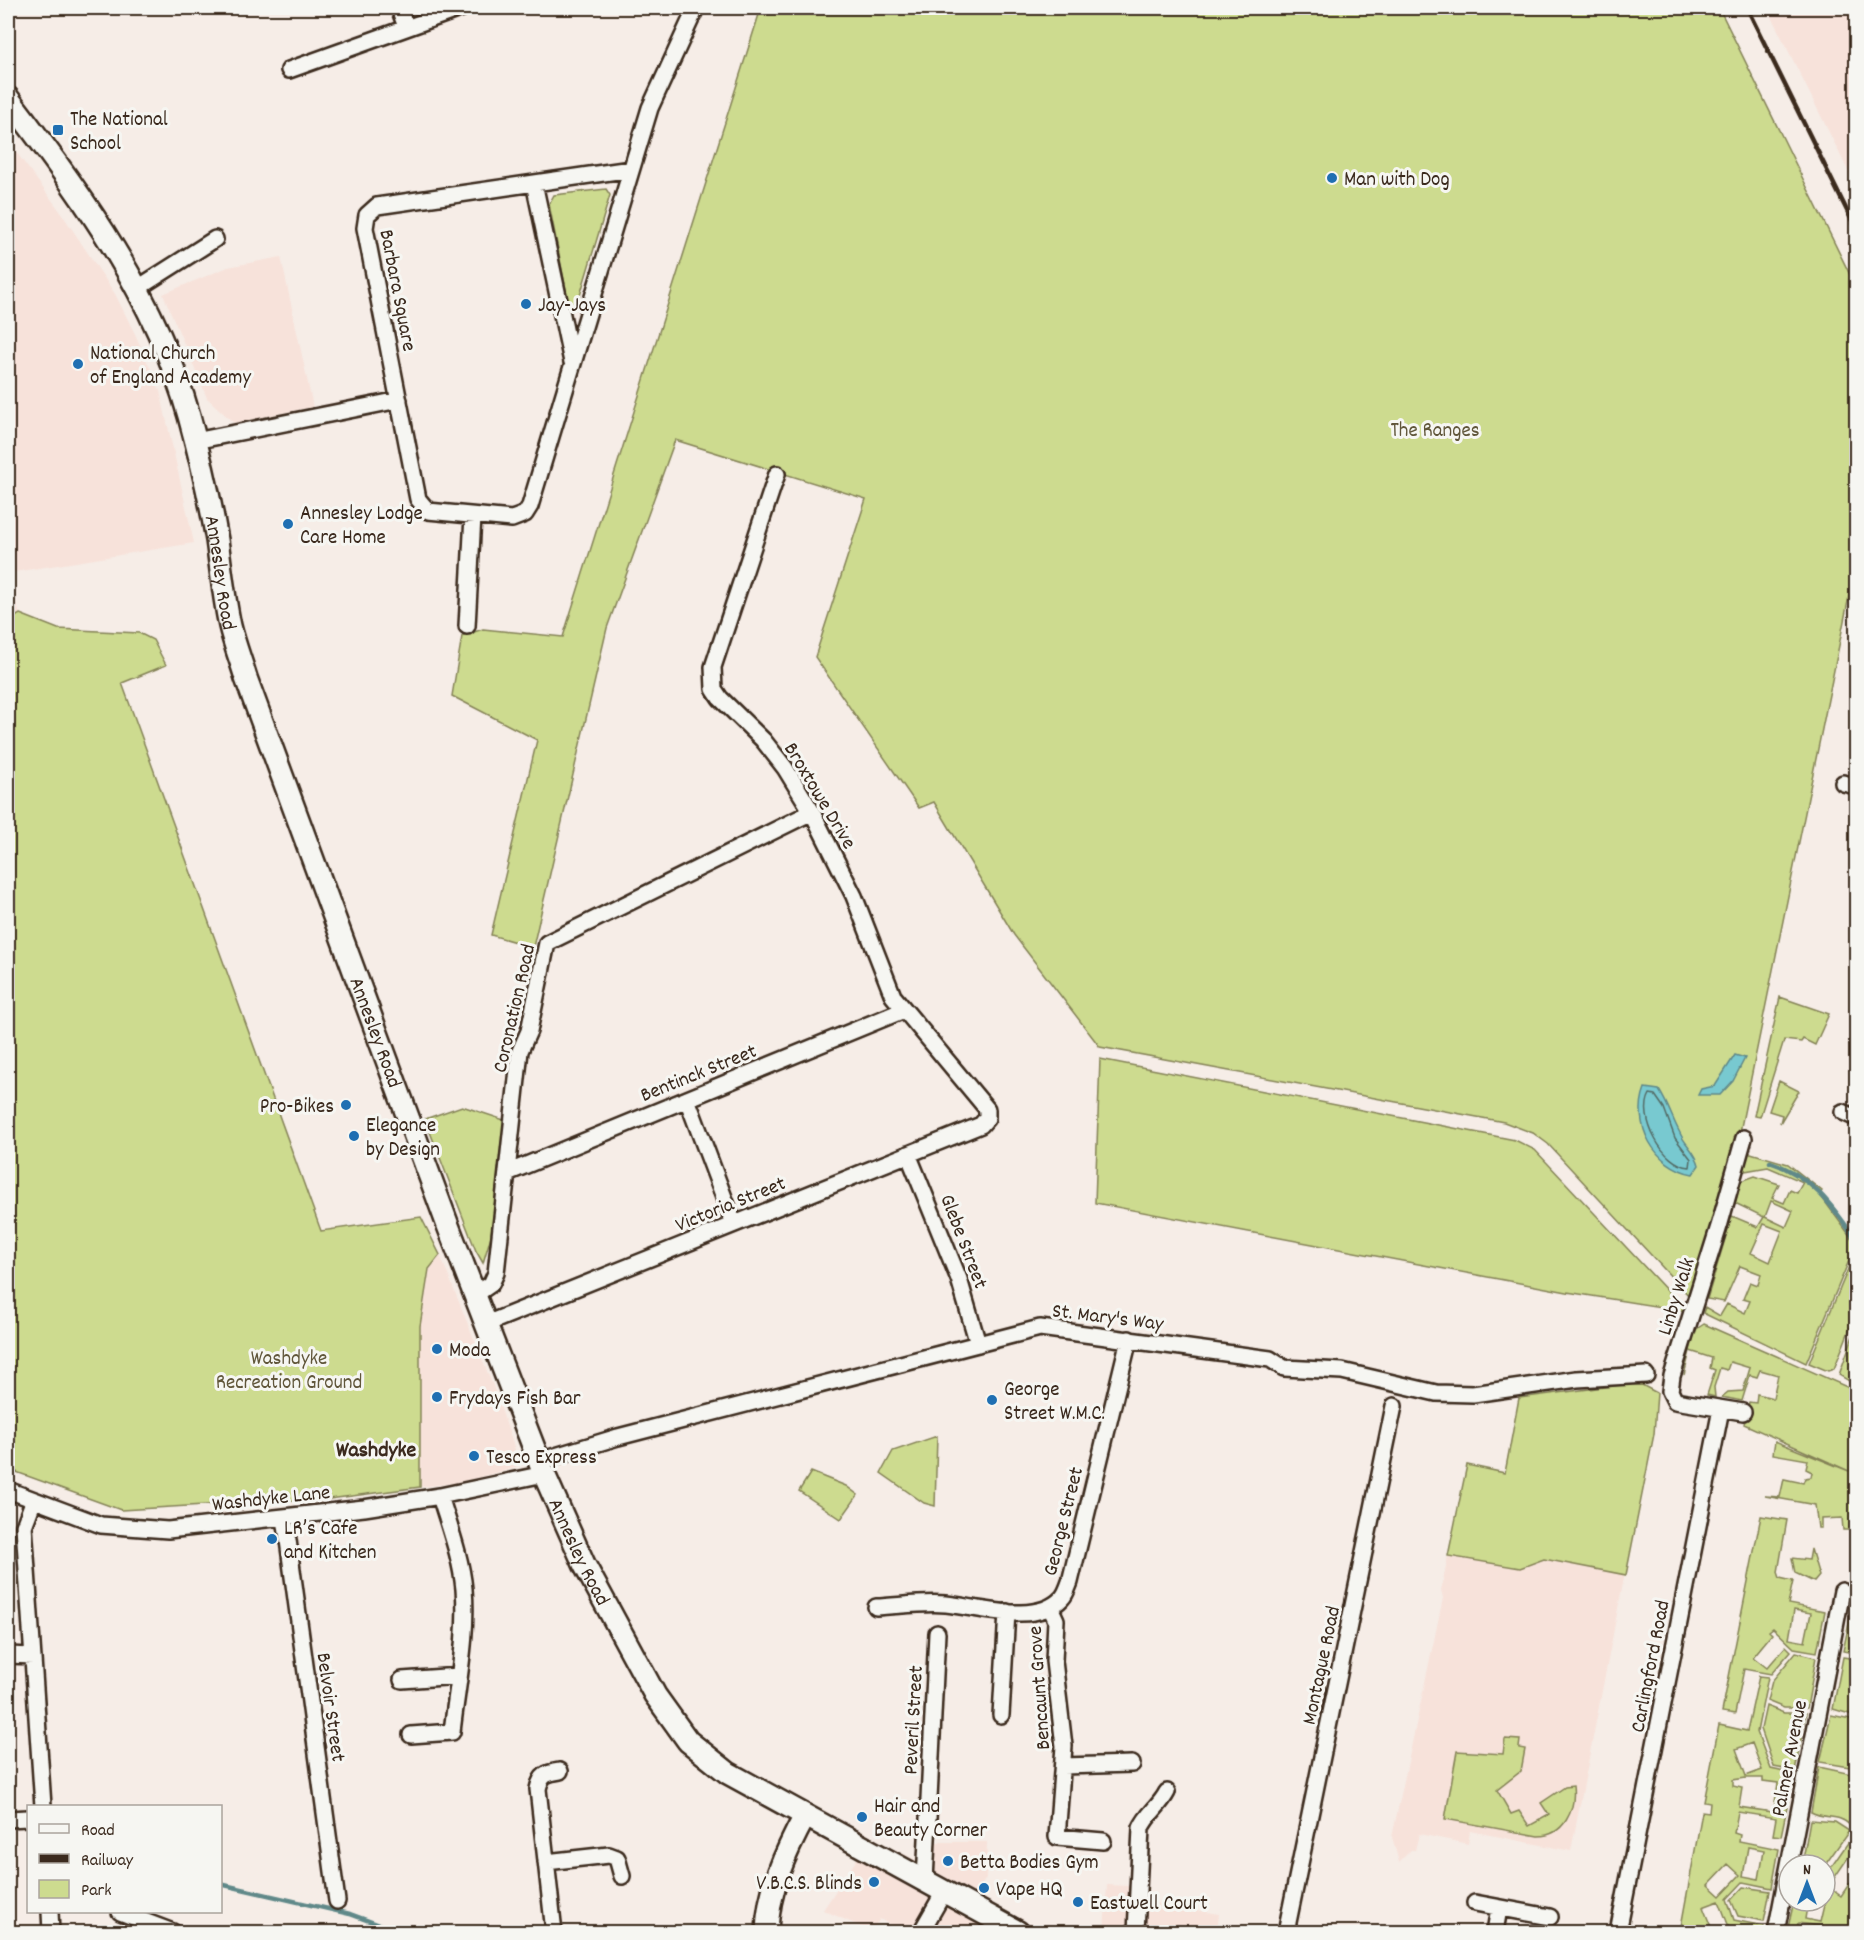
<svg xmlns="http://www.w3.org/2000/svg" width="1864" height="1940" font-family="Dekko,sans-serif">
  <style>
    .built { fill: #f7e2da }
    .green { fill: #cddb8f; stroke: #848256; stroke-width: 1.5; fill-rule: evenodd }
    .water { fill: #78c9d0; stroke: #608989; stroke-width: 1.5 }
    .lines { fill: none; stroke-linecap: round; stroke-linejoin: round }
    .shore { stroke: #536a65; stroke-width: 1.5 }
    .stream { stroke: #608989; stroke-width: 4.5 }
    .street-casing { stroke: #3b2a1e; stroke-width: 20 }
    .secondary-casing { stroke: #3b2a1e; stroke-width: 26 }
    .street { stroke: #f6f6f2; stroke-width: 15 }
    .secondary { stroke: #f6f6f2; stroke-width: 21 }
    .rail { stroke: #3b2a1e; stroke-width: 4.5 }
    .poi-dot { fill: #1f6fb2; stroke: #f6f6f2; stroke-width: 2 }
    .labels { text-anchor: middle; stroke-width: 6; stroke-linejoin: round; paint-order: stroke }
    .poi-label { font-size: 21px; fill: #3b2a1e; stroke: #f6f6f2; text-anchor: start }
    .street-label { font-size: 21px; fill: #3b2a1e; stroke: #f6f6f2 }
    .park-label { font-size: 21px; fill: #60563a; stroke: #f6f6f2 }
    .neighbourhood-label { font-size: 22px; font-weight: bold; fill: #3b2a1e; stroke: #f6f6f2 }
  </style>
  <rect width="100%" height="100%" fill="#f6ede7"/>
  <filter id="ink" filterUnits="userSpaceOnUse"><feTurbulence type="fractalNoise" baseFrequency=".0167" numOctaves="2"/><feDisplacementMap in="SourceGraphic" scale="12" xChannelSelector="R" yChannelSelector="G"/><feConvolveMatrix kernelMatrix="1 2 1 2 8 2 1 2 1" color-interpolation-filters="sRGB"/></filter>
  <g filter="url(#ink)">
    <path class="built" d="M1767,8H1856V187L1820,114Z
      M8,141L60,211L115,294L136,336L160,391L194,543L8,573Z
      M281,257L313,407L234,423L207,398L163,294L228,267Z
      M8,581L20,614L8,621Z
      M440,1255L493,1386L519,1461L515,1468L456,1483L420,1487V1326L429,1269Z
      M1628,1384L1642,1385L1652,1433L1571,1851L1470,1831L1468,1844L1419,1834L1415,1850H1411L1399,1862L1392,1837L1443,1598L1441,1590L1467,1465L1505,1473L1519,1398Z
      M871,1838L916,1860L918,1842H987L986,1878L976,1895L1044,1932H902L880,1919L871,1931L823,1910Z
      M1107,1885L1129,1886L1131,1899L1219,1914L1218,1924L1257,1932H1104Z"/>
    <path class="green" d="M761,8H1719L1856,287V562L1739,1137L1690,1297L1548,1144L1533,1133L1504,1122L1100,1047L1014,935L934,802L919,808L815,657L866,499L675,440L607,628L533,947L491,935L537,740L452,696L462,636L483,629L563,637Z
      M606,189L610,195L576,309L570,310L549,204L554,195Z
      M20,614L58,629L139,633L153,640L166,665L122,683L321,1231L421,1217L440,1255L429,1269L420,1326V1487L314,1501L286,1500L121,1510L8,1469V621Z
      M1780,997L1829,1014L1815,1045L1803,1039L1801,1042L1784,1040L1760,1117L1754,1116Z
      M1100,1059L1515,1140L1535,1150L1686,1311L1567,1292L1095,1203Z
      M1779,1081L1799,1091L1780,1123L1782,1115L1769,1111Z
      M462,1106L504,1120L491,1236L483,1263L476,1251L425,1119Z
      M1744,1151L1788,1164L1822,1191L1820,1195L1856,1244L1806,1363L1703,1313L1705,1307L1720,1316L1727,1304L1745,1313L1750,1301L1743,1299L1750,1282L1758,1285L1761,1274L1740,1266L1724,1302L1707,1299L1732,1216L1758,1227L1764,1217L1735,1203L1741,1181L1755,1176L1779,1184L1772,1198L1784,1203L1790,1190L1797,1193L1803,1182L1768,1167L1739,1172ZM1771,1201L1793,1211L1786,1227L1765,1217ZM1764,1224L1782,1231L1770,1262L1751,1253Z
      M1856,1250V1313L1834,1369L1828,1371L1809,1363Z
      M1704,1324L1856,1391V1537L1853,1535L1852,1541V1530H1843L1842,1518L1821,1519V1528H1818L1815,1505L1765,1496L1780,1497L1784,1479L1803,1483L1805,1478L1811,1477L1812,1472L1806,1469L1808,1460L1773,1454L1775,1441L1849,1471L1744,1424L1749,1402L1756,1403L1757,1394L1773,1398L1778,1375L1760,1370L1757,1377L1750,1375L1742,1401L1722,1397L1728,1392L1743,1391L1750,1368L1730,1362L1727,1370L1720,1368L1714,1387L1715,1397L1707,1395L1715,1370L1710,1368L1712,1358L1690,1351L1684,1375L1695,1330Z
      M1853,1336L1856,1338V1378L1854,1384L1839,1375Z
      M1628,1384L1642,1385L1657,1393L1654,1434L1626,1575L1544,1559L1520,1568L1448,1556L1467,1465L1505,1473L1519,1398Z
      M937,1436L935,1506L924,1503L881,1473L893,1451Z
      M811,1472L846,1486L858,1495L841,1519L799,1491Z
      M1761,1516L1787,1520L1778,1572L1780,1578L1793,1581L1788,1604L1825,1611L1817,1652L1794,1648L1773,1628L1769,1631L1772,1634L1753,1657L1767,1668L1786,1646L1791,1651L1771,1674L1744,1669L1735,1714L1722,1712ZM1794,1610L1811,1613L1805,1642L1789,1639Z
      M1811,1549L1819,1576L1814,1582L1795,1573L1792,1558L1809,1560Z
      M1851,1614L1856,1616L1854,1653L1843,1651Z
      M1796,1652L1816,1657L1807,1708H1784L1767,1701L1772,1681Z
      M1843,1657L1856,1659V1716L1833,1709Z
      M1759,1676L1768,1677L1757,1732L1771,1769L1794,1774L1781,1836L1773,1835L1776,1818L1738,1812L1734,1833L1740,1835L1739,1841L1779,1849L1772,1888L1743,1882L1727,1899L1734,1920L1764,1926L1763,1932L1731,1929L1730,1932H1716L1729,1927L1719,1901L1703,1907L1713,1932H1680L1702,1812L1709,1813L1710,1803L1704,1802L1719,1725L1747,1731ZM1752,1743L1762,1770L1746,1776L1736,1749ZM1746,1778H1763V1781L1778,1783L1773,1815L1772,1812L1739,1807L1742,1788L1733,1786V1780ZM1748,1847L1764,1850L1759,1879L1743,1876ZM1728,1864L1740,1875L1720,1896L1708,1885Z
      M1766,1706L1784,1713H1806L1795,1771L1774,1767L1761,1729Z
      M1831,1715L1856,1720V1768L1820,1762Z
      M1505,1739L1520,1740L1519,1748L1525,1749L1521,1771L1497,1790L1511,1814L1519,1811L1529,1826L1549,1815L1541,1803L1565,1787L1573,1786C1576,1810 1564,1836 1538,1836L1445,1819L1457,1751L1503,1754Z
      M1819,1767L1856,1775V1797L1851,1826C1839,1813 1825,1820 1811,1812Z
      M1810,1820L1835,1822L1849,1831L1825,1865H1802Z
      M1856,1831V1846L1828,1887L1841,1896L1856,1874V1932H1818L1819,1926L1798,1923L1796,1932H1787L1794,1901H1808L1805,1919L1820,1922L1825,1901V1876Z
      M1743,1887L1770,1891L1764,1921L1738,1916L1731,1900Z"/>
    <path class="water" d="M1735,1055L1745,1058L1733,1081L1720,1095H1698L1701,1089L1715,1086Z
      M1645,1088L1659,1090C1668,1104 1672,1118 1680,1133C1685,1145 1696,1152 1699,1165L1693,1174C1655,1167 1631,1125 1645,1088Z"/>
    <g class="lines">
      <path class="shore" d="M1650,1094L1655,1095L1664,1108L1675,1138L1691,1159L1690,1167C1663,1166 1637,1117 1650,1094Z"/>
      <path class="stream" d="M1770,1162C1810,1175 1833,1206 1856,1240
        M220,1884L350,1914L399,1932"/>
      <defs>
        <path id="street" d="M399,8L406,27
          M289,70L462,8
          M631,169L377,206L367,215L365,228L418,499L428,511L512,519L525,514L530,506L650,108L696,8
          M534,183L572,362
          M138,288L215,239
          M195,441L399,400
          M467,626L473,516
          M1843,783L1856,786
          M687,1099L734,1224
          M1843,1112L1856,1118
          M908,1154L959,1279L978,1344
          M507,1173L904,1010
          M475,1295L491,1284L496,1273L520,1051L529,1031L547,943L812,812
          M486,1324L981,1125L987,1118V1109L893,996L854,896L812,812L785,768L763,740L720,698L714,689L713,667L777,474
          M1743,1412L1675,1401L1670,1391L1672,1376L1720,1223L1744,1138
          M539,1461L618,1437L1040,1328L1270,1359L1284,1368L1342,1371L1436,1393L1473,1394L1577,1379L1646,1375
          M8,1490L101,1525L168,1530L364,1508L440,1496L544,1474
          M33,1502L24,1526L43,1806
          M285,1518L337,1901
          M876,1607C899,1606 923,1602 946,1604C978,1607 1037,1626 1062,1598C1066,1594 1068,1587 1070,1582L1129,1339
          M1050,1607L1056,1620L1054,1661L1064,1746L1057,1837L1103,1841
          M8,1655L33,1656
          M402,1680L459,1676
          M1001,1715L1007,1612
          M411,1735L452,1732C457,1686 468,1636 464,1589C461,1557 449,1526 440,1496
          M1063,1766L1132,1764
          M8,1819L28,1818
          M546,1862L609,1855L617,1858L622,1876
          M925,1881L937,1633
          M1475,1903L1550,1917
          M50,1912L51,1932
          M120,1912L173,1932
          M554,1932L538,1789C541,1775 546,1773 560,1771
          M921,1932L944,1892
          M1136,1932L1141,1828C1147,1814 1160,1806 1167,1792
          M1286,1932L1394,1406
          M1495,1932L1499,1908
          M1618,1932L1721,1409
          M1776,1932L1842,1591"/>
        <g id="secondary">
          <path id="s1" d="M8,98C83,196 155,295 189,416C200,456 210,499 217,540C221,569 224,598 230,626C234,643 241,661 246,678L447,1223L544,1474L584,1564L655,1695L688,1741L728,1773L1018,1932"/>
          <path d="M767,1932C768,1890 785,1853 805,1816"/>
        </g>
      </defs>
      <use href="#street" class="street-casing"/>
      <use href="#secondary" class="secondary-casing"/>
      <use href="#street" class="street"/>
      <use href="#secondary" class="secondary"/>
      <path class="rail" d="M1747,8L1856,229"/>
    </g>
  </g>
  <g class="poi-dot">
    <rect x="52" y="124" width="12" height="12" rx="3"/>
    <circle cx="1332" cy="178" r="6"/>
    <circle cx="526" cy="304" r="6"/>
    <circle cx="78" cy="364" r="6"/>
    <circle cx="288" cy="524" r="6"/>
    <circle cx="346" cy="1105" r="6"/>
    <circle cx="354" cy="1136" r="6"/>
    <circle cx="437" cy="1349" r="6"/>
    <circle cx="437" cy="1397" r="6"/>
    <circle cx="992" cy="1400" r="6"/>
    <circle cx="474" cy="1456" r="6"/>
    <circle cx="272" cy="1539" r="6"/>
    <circle cx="862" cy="1817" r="6"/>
    <circle cx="948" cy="1861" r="6"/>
    <circle cx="874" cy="1882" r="6"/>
    <circle cx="984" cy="1888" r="6"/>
    <circle cx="1078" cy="1902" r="6"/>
  </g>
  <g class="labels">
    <g class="poi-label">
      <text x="70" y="125">The National<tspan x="70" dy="24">School</tspan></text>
      <text x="1344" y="185">Man with Dog</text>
      <text x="538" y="311">Jay-Jays</text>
      <text x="90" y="359">National Church<tspan x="90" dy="24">of England Academy</tspan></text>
      <text x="300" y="519">Annesley Lodge<tspan x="300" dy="24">Care Home</tspan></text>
      <text x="334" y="1112" text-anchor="end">Pro-Bikes</text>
      <text x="366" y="1131">Elegance<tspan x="366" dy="24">by Design</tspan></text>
      <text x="449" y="1356">Moda</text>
      <text x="1004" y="1395">George<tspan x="1004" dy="24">Street W.M.C.</tspan></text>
      <text x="449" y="1404">Frydays Fish Bar</text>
      <text x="486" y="1463">Tesco Express</text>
      <text x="284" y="1534">LR’s Cafe<tspan x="284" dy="24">and Kitchen</tspan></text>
      <text x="874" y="1812">Hair and<tspan x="874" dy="24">Beauty Corner</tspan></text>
      <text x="960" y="1868">Betta Bodies Gym</text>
      <text x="862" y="1889" text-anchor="end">V.B.C.S. Blinds</text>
      <text x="996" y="1895">Vape HQ</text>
      <text x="1090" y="1909">Eastwell Court</text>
    </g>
    <g class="street-label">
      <text transform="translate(399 290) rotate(79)" y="7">Barbara Square</text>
      <text dy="7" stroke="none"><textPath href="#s1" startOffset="528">Annesley Road</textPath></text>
      <text transform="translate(821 795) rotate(59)" y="7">Broxtowe Drive</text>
      <text transform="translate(513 1008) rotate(-77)" y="7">Coronation Road</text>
      <text dy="7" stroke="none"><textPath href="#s1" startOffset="1014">Annesley Road</textPath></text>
      <text transform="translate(698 1072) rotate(-22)" y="7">Bentinck Street</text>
      <text transform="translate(730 1203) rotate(-22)" y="7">Victoria Street</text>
      <text transform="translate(965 1241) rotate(69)" y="7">Glebe Street</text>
      <text transform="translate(1675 1296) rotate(-72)" y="7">Linby Walk</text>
      <text transform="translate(1108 1316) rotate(7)" y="7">St. Mary's Way</text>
      <text transform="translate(271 1497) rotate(-6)" y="7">Washdyke Lane</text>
      <text transform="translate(1062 1521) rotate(-76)" y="7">George Street</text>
      <text dy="7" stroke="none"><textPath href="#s1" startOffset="1572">Annesley Road</textPath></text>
      <text transform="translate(1320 1665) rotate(-78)" y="7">Montague Road</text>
      <text transform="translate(1649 1666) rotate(-79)" y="7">Carlingford Road</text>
      <text transform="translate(1038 1688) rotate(-94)" y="7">Bencaunt Grove</text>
      <text transform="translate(332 1707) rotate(82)" y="7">Belvoir Street</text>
      <text transform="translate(912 1720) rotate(-87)" y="7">Peveril Street</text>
      <text transform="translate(1788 1758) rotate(-79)" y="7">Palmer Avenue</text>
    </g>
    <g class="park-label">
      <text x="1435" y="436">The Ranges</text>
      <text x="289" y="1364">Washdyke<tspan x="289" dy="24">Recreation Ground</tspan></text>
    </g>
    <g class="neighbourhood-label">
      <text x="376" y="1456">Washdyke</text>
    </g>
  </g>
  <rect width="1864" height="1940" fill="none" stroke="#f6f6f2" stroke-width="30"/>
  <rect x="15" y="15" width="1834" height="1910" fill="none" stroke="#3b2a1e" stroke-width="2" filter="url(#ink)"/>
  <rect x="27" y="1805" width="195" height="108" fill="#f6f6f2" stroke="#aba49d" stroke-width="1.5"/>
  <rect x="39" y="1824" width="30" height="9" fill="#f6f6f2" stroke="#aba49d" stroke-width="1.5"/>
  <text x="81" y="1835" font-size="18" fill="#3b2a1e">Road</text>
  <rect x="39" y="1854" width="30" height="9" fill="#3b2a1e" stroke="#aba49d" stroke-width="1.5"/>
  <text x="81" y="1865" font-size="18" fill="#3b2a1e">Railway</text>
  <rect x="39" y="1880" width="30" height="18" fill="#cddb8f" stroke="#aba49d" stroke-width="1.5"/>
  <text x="81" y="1895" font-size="18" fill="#3b2a1e">Park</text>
  <g transform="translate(1807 1883)"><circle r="28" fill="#f6f6f2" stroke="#aba49d" stroke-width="1.5"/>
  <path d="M0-4.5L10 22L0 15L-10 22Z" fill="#1f6fb2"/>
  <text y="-9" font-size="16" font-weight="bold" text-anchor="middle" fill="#3b2a1e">N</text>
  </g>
</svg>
